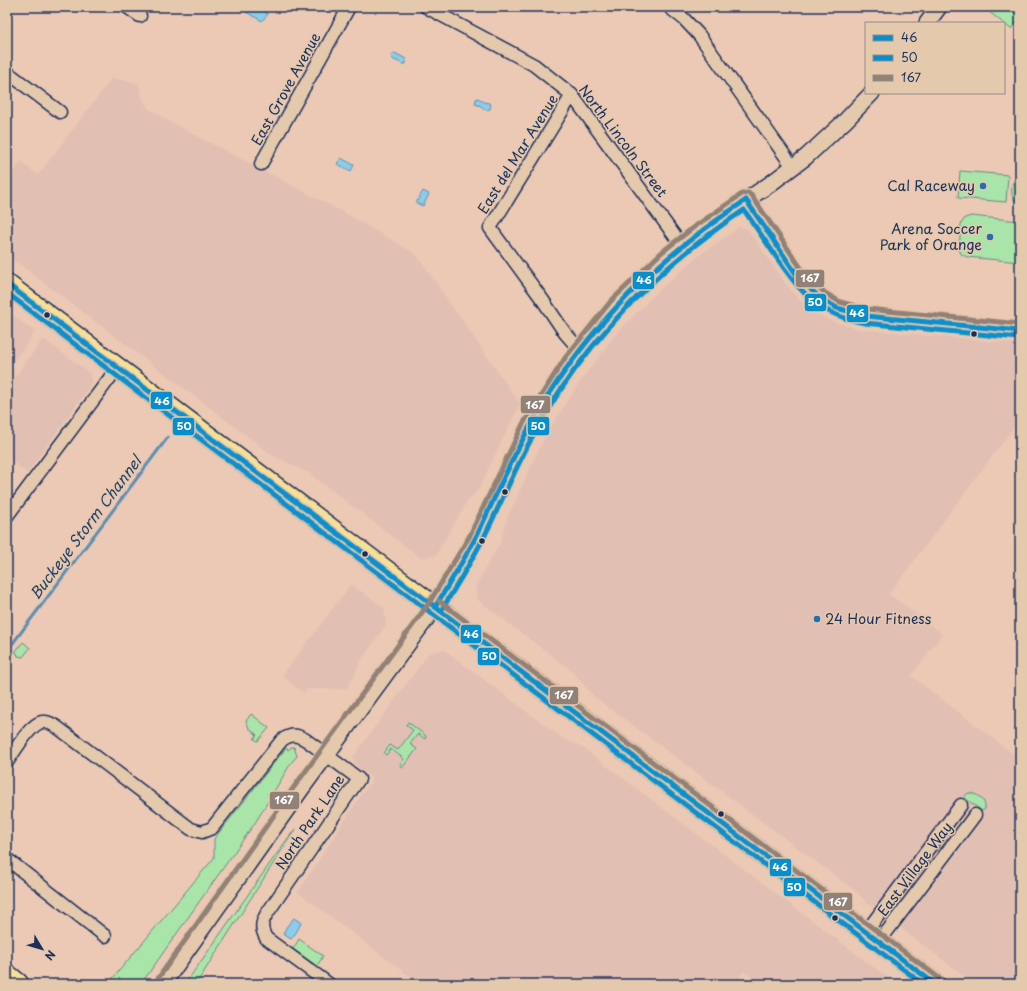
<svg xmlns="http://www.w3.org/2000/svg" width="1027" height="991" font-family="'Playpen Sans',sans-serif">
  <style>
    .built { fill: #e2bfb3 }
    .green { fill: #a9e4a9; stroke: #628a84 }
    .water { fill: #89cdea; stroke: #5d8eb2 }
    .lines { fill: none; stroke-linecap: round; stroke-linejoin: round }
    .stream { stroke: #5d8eb2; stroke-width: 3 }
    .minor-casing { stroke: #1b2f5e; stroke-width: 15 }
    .tertiary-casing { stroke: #1b2f5e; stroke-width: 18 }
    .primary-casing { stroke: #1b2f5e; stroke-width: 22 }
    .motorway-casing { stroke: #1b2f5e; stroke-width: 25 }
    .minor { stroke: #e5c9ac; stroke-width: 12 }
    .tertiary { stroke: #e5c9ac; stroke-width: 15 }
    .primary { stroke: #f9df96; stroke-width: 19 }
    .motorway { stroke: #f9df96; stroke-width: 22 }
    .bus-1-casing { stroke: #e5c9ac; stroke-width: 8 }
    .bus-2-casing { stroke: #e5c9ac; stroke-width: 8 }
    .bus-3-casing { stroke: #e5c9ac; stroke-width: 8 }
    .bus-1 { stroke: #078fcd; stroke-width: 5 }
    .bus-2 { stroke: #078fcd; stroke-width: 5 }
    .bus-3 { stroke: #938177; stroke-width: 5 }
    .poi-dot { fill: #1f6fb2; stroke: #e5c9ac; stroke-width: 1.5 }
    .bus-dot { fill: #1b2f5e; stroke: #e5c9ac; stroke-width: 1.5 }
    .labels { text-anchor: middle; stroke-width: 3; stroke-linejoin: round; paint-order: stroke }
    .street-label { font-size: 14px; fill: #1b2f5e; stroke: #e5c9ac }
    .poi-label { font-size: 14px; fill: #1b2f5e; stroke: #e5c9ac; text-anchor: end }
    .water-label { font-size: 15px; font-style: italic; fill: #263f6c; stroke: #e5c9ac }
    .line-badge { stroke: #e5c9ac; stroke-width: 1.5 }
    .badge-label { font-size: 11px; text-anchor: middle; font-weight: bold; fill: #fff }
  </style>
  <rect width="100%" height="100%" fill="#ebc9b4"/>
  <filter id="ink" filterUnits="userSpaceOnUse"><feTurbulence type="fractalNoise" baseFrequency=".025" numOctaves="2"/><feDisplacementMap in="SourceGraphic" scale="8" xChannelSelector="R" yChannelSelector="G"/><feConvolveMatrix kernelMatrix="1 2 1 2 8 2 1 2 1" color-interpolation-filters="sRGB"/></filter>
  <g filter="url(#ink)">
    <path class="built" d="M112,78L138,83L144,102L149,109L176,125L341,211L416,254L520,404L479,488L468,500L436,555L421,558L309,473L274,456L7,255V180L21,162L38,175Z
      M739,227L748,229L785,283L799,300L819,315L830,321L859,329L1020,344V419L889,594L942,634L911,676L1020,759V984H975L866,902L858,893L591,694L572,671L478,600L475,587L501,541L506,521L537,453L550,428L579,383L617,333L658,291L697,257Z
      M7,311L35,332L7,370Z
      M43,339L90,373L92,381L89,388L27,473L7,458V388Z
      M351,584L384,608L386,625L361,660L354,677L346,689H307L304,693L282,676Z
      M444,650L565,740L579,745L896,984H760L744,971L734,984H420L298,892L358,800L373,779L356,766L354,763L353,757L429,653Z"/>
    <path class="green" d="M983,7H1011L1020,14V18L1011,29Z
      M960,171L1008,175L1006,202L958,198Z
      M1017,177L1020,178V201L1014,200C1010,194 1011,181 1017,177Z
      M971,216L1020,221V262L967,257L961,254L959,249L961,224L965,218Z
      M23,642L30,648L23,657L18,656L17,653L15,652Z
      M251,714L269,728L258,741L254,739L257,735L249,728L246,721Z
      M408,722L426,736L425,739L418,734L410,744L417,749L402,768L400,765L404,759L391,749L386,755L384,753L390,745L398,750L413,730L406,725Z
      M292,747H294L297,756L291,763L255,823L141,984H108L214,858V839L286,748L288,750Z
      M968,793C977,793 986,799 985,809L982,811L965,798V796Z
      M296,828L196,984H185L288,838Z
      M299,939L323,956L317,966L293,949Z"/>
    <path class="water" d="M249,7H255L268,14L262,21L246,12Z
      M395,53L406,59V64H401L399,62L394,60L391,57L392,54Z
      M478,98L484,102L489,103L491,105L490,109L486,110L481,106L475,104L476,99Z
      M341,158L354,165L351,171L337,164Z
      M423,191L429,194L423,206L416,203Z
      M294,918L301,923L297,931L291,939L283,934L287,926Z"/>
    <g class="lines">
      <path class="stream" d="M7,651L168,437"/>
      <defs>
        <path id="minor" d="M127,7L140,16
          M426,7L534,65L572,95L682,246
          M669,7L684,19L699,35L793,167
          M7,72L60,112
          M572,95L490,228L542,299L565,333L580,350
          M261,164L349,7
          M7,516L118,367
          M7,762C14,752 30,724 42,722C47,721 52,724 57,727L191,829L202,832L212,828L282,740C291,734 296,734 306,740L359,779L266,915C261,924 261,929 266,938L329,984
          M7,859L105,936
          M866,932L961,805
          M879,942L975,815"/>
        <path id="tertiary" d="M927,23L939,7
          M746,200L799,278C817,300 838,312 866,316L1020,331
          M163,984L300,791L435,607L475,540L516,452L538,411L560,377L580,350L616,306L667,257L698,233L770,184L806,157L845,121L872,93"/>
        <path id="primary" d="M7,284L935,984"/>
        <path id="motorway" d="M7,976L17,984"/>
      </defs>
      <use href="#minor" class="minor-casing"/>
      <use href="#tertiary" class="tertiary-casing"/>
      <use href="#primary" class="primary-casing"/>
      <use href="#motorway" class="motorway-casing"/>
      <use href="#minor" class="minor"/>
      <use href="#tertiary" class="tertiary"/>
      <use href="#primary" class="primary"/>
      <use href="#motorway" class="motorway"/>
      <defs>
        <path id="bus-1" d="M746,200L799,278L821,299L837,308L866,316L1020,331
          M7,284L935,984
          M435,607C450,582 466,557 479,531C498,491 515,450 538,412C593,321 658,258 746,200"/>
        <path id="bus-2" d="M7,293L923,984
          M441,611C456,586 472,561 485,535C505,495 521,454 544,416C595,331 662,264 744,210C755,226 766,242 777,258C802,295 820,315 865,323L1019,338"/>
        <path id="bus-3" d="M439,601L939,978
          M157,980L294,787L429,603L469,537L523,424L565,358L611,301L662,252L694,227L742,194L748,193L752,196L805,274L825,293L840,302L867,309L1020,324"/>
      </defs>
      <use href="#bus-1" class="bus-1-casing"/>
      <use href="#bus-2" class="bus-2-casing"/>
      <use href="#bus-3" class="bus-3-casing"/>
      <use href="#bus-1" class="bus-1"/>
      <use href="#bus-2" class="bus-2"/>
      <use href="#bus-3" class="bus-3"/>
    </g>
  </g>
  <g class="poi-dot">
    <circle cx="983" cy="186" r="4"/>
    <circle cx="990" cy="237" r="4"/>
    <circle cx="817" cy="619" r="4"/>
  </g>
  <g class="bus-dot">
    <circle cx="47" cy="315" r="3.5"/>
    <circle cx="974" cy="334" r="3.5"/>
    <circle cx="505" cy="492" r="3.5"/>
    <circle cx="482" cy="541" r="3.5"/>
    <circle cx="365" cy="554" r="3.5"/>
    <circle cx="721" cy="814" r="3.5"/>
    <circle cx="835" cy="918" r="3.5"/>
  </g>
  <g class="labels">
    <g class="street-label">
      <text transform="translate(286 89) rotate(-61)" y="5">East Grove Avenue</text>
      <text transform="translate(623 141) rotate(53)" y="5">North Lincoln Street</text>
      <text transform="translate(518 154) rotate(-58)" y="5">East del Mar Avenue</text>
      <text transform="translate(310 822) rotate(-56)" y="5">North Park Lane</text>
      <text transform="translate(915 869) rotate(-53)" y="5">East Village Way</text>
    </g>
    <g class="poi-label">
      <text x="975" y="191">Cal Raceway</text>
      <text x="982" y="234">Arena Soccer<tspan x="982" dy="16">Park of Orange</tspan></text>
      <text x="825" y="624" text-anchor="start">24 Hour Fitness</text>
    </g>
    <g class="water-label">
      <text transform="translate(86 528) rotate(-53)" y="5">Buckeye Storm Channel</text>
    </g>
  </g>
  <g class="line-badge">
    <rect x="795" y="269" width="30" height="19" rx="4" fill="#938177"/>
    <rect x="632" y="271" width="23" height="19" rx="4" fill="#078fcd"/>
    <rect x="804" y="293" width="23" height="19" rx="4" fill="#078fcd"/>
    <rect x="846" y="304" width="23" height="19" rx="4" fill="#078fcd"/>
    <rect x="150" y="391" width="23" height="19" rx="4" fill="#078fcd"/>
    <rect x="520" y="395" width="31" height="19" rx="4" fill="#938177"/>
    <rect x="527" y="416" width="23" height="20" rx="4" fill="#078fcd"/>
    <rect x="172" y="417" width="23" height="19" rx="4" fill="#078fcd"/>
    <rect x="460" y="624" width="22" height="20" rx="4" fill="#078fcd"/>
    <rect x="477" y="647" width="23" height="19" rx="4" fill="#078fcd"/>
    <rect x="549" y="686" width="30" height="19" rx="4" fill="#938177"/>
    <rect x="269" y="791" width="31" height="19" rx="4" fill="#938177"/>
    <rect x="769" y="858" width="23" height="19" rx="4" fill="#078fcd"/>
    <rect x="783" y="877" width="23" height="20" rx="4" fill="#078fcd"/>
    <rect x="823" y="892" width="30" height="19" rx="4" fill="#938177"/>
  </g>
  <g class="badge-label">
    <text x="810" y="282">167</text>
    <text x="644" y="284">46</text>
    <text x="815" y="306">50</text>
    <text x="857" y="317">46</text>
    <text x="162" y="405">46</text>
    <text x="535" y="409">167</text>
    <text x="538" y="430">50</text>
    <text x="184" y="430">50</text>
    <text x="471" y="638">46</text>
    <text x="489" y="660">50</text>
    <text x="564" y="699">167</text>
    <text x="284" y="804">167</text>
    <text x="780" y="871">46</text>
    <text x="794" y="891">50</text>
    <text x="838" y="906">167</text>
  </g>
  <rect width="1027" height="991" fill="none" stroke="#e5c9ac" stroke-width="24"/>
  <rect x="12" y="12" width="1003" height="967" fill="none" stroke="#1b2f5e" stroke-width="1.5" filter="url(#ink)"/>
  <rect x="865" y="22" width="140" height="72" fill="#e5c9ac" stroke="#948b8d"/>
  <rect x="873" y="35" width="20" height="6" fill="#078fcd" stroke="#948b8d"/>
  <text x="901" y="42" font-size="12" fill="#1b2f5e">46</text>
  <rect x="873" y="55" width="20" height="6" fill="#078fcd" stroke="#948b8d"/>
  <text x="901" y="62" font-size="12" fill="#1b2f5e">50</text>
  <rect x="873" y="75" width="20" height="6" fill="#938177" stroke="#948b8d"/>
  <text x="901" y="82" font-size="12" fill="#1b2f5e">167</text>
  <g transform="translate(42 949) rotate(128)" stroke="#e5c9ac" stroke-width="3" paint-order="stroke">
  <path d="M0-3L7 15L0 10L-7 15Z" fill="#1b2f5e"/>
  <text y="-6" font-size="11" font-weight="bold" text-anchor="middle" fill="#1b2f5e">N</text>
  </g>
</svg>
